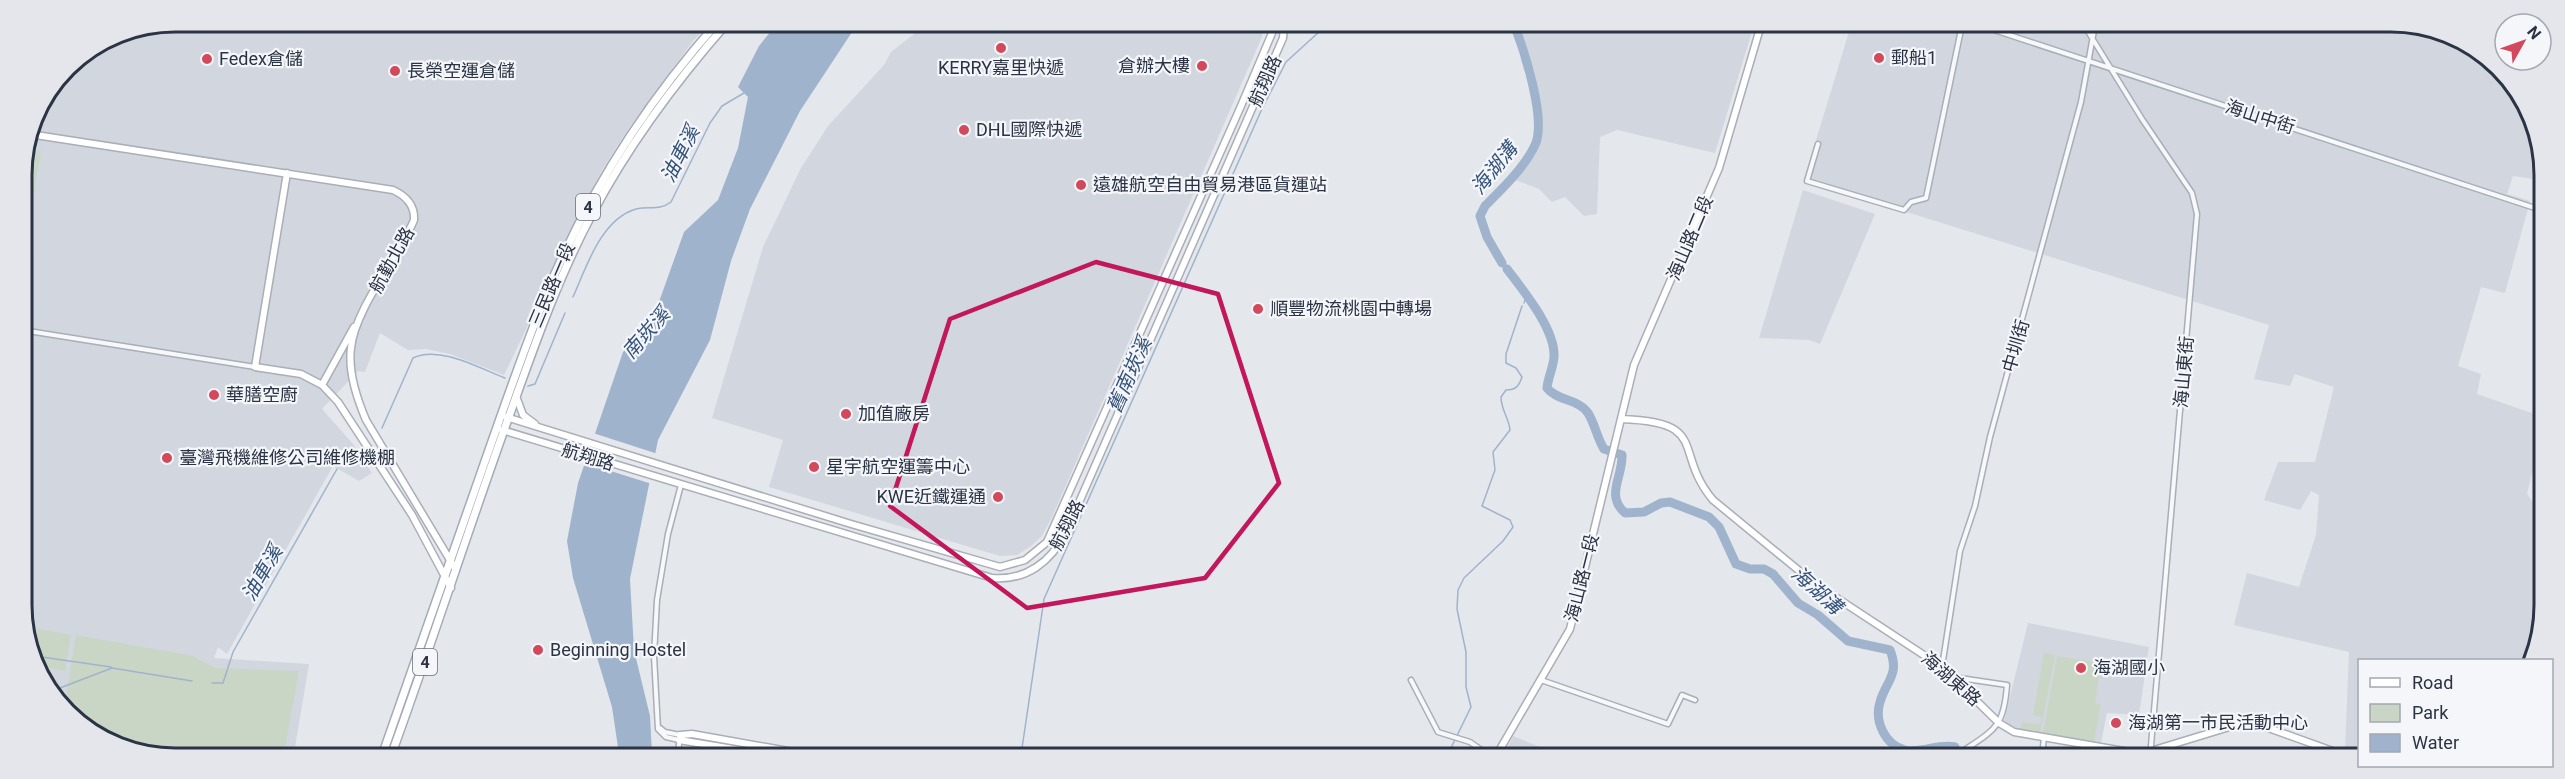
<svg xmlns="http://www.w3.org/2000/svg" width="2565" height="779" font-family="Roboto,'Noto Sans TC',sans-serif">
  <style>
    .built { fill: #d2d6de }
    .green { fill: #c9d6c5 }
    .water { fill: #9fb4cc }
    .pier { fill: #e4e7ec }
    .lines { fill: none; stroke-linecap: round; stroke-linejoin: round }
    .stream { stroke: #9fb4cc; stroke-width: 1.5 }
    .river { stroke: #9fb4cc; stroke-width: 9 }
    .street-casing { stroke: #a9aeb7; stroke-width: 7 }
    .secondary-casing { stroke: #a9aeb7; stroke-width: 9 }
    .primary-casing { stroke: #a3abb8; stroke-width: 10 }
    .street { stroke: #f7f8fa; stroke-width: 4 }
    .secondary { stroke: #fff; stroke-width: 6 }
    .primary { stroke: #fff; stroke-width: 7 }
    .marked { fill: none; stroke: #c2185b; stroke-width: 4.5; stroke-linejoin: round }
    .poi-dot { fill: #d1495b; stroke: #f4f6f9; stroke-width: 2 }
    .labels { text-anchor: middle; stroke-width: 4.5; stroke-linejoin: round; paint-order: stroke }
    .shield { fill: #f4f6f9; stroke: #676e7b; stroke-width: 1.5 }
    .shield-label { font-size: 16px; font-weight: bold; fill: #2b3445 }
    .poi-label { font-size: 18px; fill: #2b3445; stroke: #f4f6f9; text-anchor: start }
    .street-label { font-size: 18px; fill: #2b3445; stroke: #f4f6f9 }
    .water-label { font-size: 20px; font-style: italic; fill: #34527a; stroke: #f4f6f9 }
    .rim { fill: none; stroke: #2b3445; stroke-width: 3 }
  </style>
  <rect width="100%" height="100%" fill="#e4e7ec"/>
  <path class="built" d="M175,21L711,22L693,41L629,128L602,170L504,375L450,354L426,349L408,350L380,333L365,372L358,371L322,409L353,444L372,473L359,481L333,466L227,654L218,647L214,658L309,664L294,753H135L59,706L24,634L21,165L33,116L66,66L116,33Z
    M928,23H1263L1262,37L1052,517L1042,536L1030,547L1017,555L1000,556L769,487L783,440L712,418L763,247L801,168L828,126L884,65L891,52Z
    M1514,24L1754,25L1715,153L1617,130L1600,137L1597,214L1584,216L1565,197L1552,202L1539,189L1510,178L1536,145L1538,124L1528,62Z
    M1851,25H2080L2089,39L2093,25L2430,26L2506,73L2541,145V180L2513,176L2507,194L2530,201L2505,293L2481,287L2458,366L2481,374L2477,394L2540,416V440L2527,494L2539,511V644L2531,660H2360L2359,755L2345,751L2349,652L2234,625L2247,573L2299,587L2316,535L2319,495L2311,491L2300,510L2264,500L2278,462H2315L2334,387L2295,374L2290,386L2254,379L2269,325L1804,180Z
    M1803,190L1875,214L1820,344L1810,340L1759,338Z
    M2028,623L2149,647L2139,715L2107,713L2101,743L2021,731L2004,721Z
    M1513,736L1562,756H1504Z"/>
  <path class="green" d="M25,149L41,151L31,210L22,208L21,165Z
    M24,626L71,635L65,671L40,666L24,634Z
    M76,635L193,656L215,668L299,671L284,753H135L64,709Z
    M2044,653L2055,655L2040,733L2021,731L2022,722L2040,725L2042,717L2033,715Z
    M2057,656L2101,663L2095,703L2101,704L2094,742L2043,734Z"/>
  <path class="water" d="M778,22L858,23L800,111L750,209L731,261L710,340L658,440L630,579L634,650L650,716L652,754H619L612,707L573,578L567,541L578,483L623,352L655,313L684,232L718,200L738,148L748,97L738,87L759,46Z"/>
  <path class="pier" d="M593,433L658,454L652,484L582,462Z"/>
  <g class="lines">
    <path class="stream" d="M1326,26L1328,24
      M573,297C586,268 601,219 636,209C650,206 659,211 671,202L710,123L722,106L744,93
      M1524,303L1527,295
      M528,386L535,384L565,313
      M382,428L413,358C439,345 479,368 505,378
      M35,656L111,667
      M212,683H223L233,652L337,469
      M52,691L112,668L192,681
      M1021,755L1044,599L1261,111L1286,62L1320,31
      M1447,756L1471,707L1466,687V652L1457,609L1458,590L1464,578L1503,541L1513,527L1510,520L1482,506L1495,470L1493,452L1510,430C1509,418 1501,410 1501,397L1506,390C1516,390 1519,386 1522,377L1516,368L1506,363V354L1522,306"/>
    <path class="river" d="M1502,263L1487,237L1480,216L1485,206C1502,189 1525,167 1535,145C1547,120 1524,50 1514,24
      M1507,269C1523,290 1555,329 1554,356C1554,366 1548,377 1547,388C1557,401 1579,399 1588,413C1595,424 1597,438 1604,449L1622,455C1623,477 1605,495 1625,513L1644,512L1661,503L1670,502L1709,517L1719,527L1736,564L1750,569H1764L1773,574L1798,603L1818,615L1848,641L1890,650C1900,675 1886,681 1880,702C1874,721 1885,745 1905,750C1922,754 1938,743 1955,747L1958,757"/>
    <defs>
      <path id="street" d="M1979,25L2541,210
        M2084,25L2142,119L2192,193L2197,214L2150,757
        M1068,28L1074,23
        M1818,144L1807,181L1904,210L1911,202L1926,198L1962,25
        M22,330L255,367
        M1942,667L1960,551L1975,506L1990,437L2081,102L2095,25
        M1953,677L2007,685C2004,726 1996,729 1963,751
        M1411,680L1438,732L1470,742L1490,756
        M1541,680L1668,724L1682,695L1695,700
        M660,728L665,732L680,735L678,754
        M679,740L666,737L658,729L654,656L657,600L668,534L681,485
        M2042,757L2044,737"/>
      <path id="secondary" d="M29,134L393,190C406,196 415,205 414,220C398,258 355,308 351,348C348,371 357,399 366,420L456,570
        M287,173L255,367L301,374L322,385L338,402L412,515L451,588
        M322,385L354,327
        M516,396L523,415L535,424
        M506,417L851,524L1000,567L1025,560L1047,542L1241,106L1272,33L1271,24
        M1621,419C1711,422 1672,451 1713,500L1814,583L1942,667L1999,723L2014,732L2141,754L2249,721L2352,758
        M502,430L992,578C1026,581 1051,562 1066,532L1283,38L1284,24
        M680,735L692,734L805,754
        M679,740L764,754
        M1496,756L1570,629L1634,365L1719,168L1761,25"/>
      <path id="primary" d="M383,753C411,672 440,591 468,510C493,439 517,367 545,297C586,197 646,103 718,22
        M392,753C432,643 468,530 508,419C533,350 557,279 592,214C629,144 676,81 728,22"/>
    </defs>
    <use href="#street" class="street-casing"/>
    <use href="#secondary" class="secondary-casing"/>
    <use href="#primary" class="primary-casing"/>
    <use href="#street" class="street"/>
    <use href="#secondary" class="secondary"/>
    <use href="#primary" class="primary"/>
  </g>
  <path class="marked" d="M1096,262L1218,294L1279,483L1205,578L1027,608L890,506L950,319Z"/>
  <g class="poi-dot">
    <circle cx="1001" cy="48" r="6"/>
    <circle cx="1879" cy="58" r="6"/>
    <circle cx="207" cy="59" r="6"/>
    <circle cx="1202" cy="66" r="6"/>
    <circle cx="395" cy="71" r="6"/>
    <circle cx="964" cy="130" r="6"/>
    <circle cx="1081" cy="185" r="6"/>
    <circle cx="1258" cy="309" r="6"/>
    <circle cx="214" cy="395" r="6"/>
    <circle cx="846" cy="414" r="6"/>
    <circle cx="167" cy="458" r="6"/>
    <circle cx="814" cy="467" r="6"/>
    <circle cx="998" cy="497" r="6"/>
    <circle cx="538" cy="650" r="6"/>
    <circle cx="2081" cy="668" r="6"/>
    <circle cx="2116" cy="723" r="6"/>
  </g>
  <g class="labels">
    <g class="shield">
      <rect x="576" y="194" width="24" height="26" rx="4.5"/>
      <rect x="413" y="649" width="24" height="26" rx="4.5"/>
    </g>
    <g class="shield-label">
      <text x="588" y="213">4</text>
      <text x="425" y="668">4</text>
    </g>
    <g class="poi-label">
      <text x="1891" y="64">郵船1</text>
      <text x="219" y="65">Fedex倉儲</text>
      <text x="1190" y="72" text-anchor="end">倉辦大樓</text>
      <text x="1001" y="74" text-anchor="middle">KERRY嘉里快遞</text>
      <text x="407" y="77">長榮空運倉儲</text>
      <text x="976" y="136">DHL國際快遞</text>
      <text x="1093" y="191">遠雄航空自由貿易港區貨運站</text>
      <text x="1270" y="315">順豐物流桃園中轉場</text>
      <text x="226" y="401">華膳空廚</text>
      <text x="858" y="420">加值廠房</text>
      <text x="179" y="464">臺灣飛機維修公司維修機棚</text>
      <text x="826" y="473">星宇航空運籌中心</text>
      <text x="986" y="503" text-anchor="end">KWE近鐵運通</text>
      <text x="550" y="656">Beginning Hostel</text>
      <text x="2093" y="674">海湖國小</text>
      <text x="2128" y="729">海湖第一市民活動中心</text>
    </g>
    <g class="street-label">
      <text transform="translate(1265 81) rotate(-66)" y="6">航翔路</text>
      <text transform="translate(2260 117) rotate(18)" y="6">海山中街</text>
      <text transform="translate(1690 238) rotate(-67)" y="6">海山路二段</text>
      <text transform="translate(392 260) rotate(-61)" y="6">航勤北路</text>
      <text transform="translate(552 285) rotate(-67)" y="6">三民路一段</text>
      <text transform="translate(2016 346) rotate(-74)" y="6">中圳街</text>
      <text transform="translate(2184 372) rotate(-85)" y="6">海山東街</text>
      <text transform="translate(588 457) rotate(17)" y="6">航翔路</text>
      <text transform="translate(1067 525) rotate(-63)" y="6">航翔路</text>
      <text transform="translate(1582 578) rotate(-76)" y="6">海山路一段</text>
      <text transform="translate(1951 679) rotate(41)" y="6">海湖東路</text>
    </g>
    <g class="water-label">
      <text transform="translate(680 154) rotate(-63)" y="7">油車溪</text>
      <text transform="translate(1494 168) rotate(-51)" y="7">海湖溝</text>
      <text transform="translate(646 333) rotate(-49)" y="7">南崁溪</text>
      <text transform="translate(1129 375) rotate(-66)" y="7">舊南崁溪</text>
      <text transform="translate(262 573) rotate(-60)" y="7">油車溪</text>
      <text transform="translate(1817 590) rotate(42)" y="7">海湖溝</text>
    </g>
  </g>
  <path d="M0 0H2565V779H0ZM175 32H2391A143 143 0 0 1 2534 175V605A143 143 0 0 1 2391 748H175A143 143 0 0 1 32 605V175A143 143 0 0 1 175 32Z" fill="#e4e6eb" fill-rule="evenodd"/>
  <path class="rim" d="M175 32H2391A143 143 0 0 1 2534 175V605A143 143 0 0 1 2391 748H175A143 143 0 0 1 32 605V175A143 143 0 0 1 175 32Z"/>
  <rect x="2358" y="659" width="195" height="108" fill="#f4f6f9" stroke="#a4a8b1" stroke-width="1.5"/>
  <rect x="2370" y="678" width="30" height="9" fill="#ffffff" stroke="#a4a8b1" stroke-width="1.5"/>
  <text x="2412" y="689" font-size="18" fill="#2b3445">Road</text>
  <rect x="2370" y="704" width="30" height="18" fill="#c9d6c5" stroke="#a4a8b1" stroke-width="1.5"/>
  <text x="2412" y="719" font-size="18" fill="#2b3445">Park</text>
  <rect x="2370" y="734" width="30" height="18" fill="#9fb4cc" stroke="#a4a8b1" stroke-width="1.5"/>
  <text x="2412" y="749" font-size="18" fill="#2b3445">Water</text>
  <g transform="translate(2523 42) rotate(50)"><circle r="28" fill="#f4f6f9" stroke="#a4a8b1" stroke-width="1.5"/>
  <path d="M0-4.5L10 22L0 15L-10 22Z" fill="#d1495b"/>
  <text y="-9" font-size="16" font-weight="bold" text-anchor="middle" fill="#2b3445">N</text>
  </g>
</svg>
